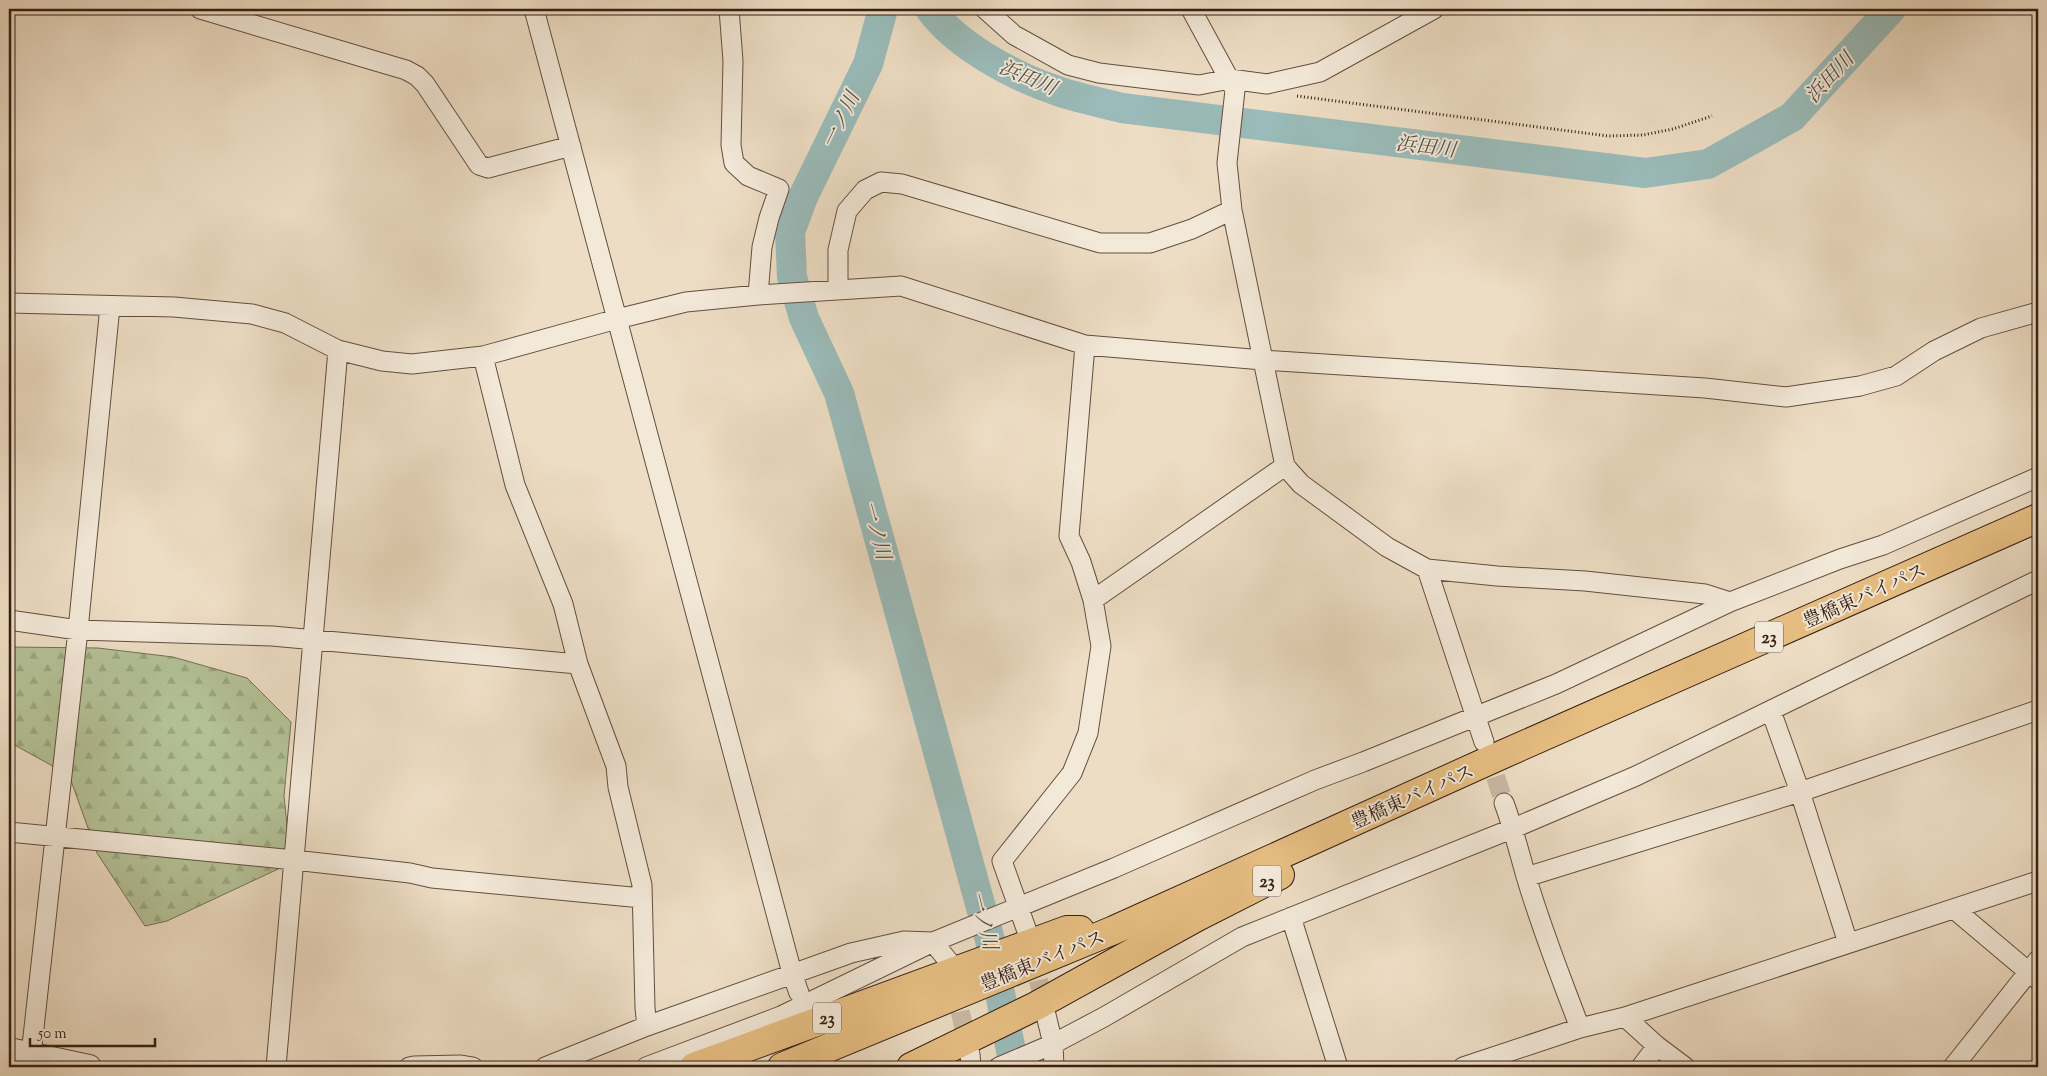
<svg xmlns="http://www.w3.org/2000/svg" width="2047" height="1076" font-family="'Sorts Mill Goudy','Noto Serif JP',serif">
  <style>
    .forest { fill: url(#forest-firs); stroke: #757055 }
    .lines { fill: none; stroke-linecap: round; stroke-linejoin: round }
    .river { stroke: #9abbb9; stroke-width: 30 }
    .minor-tunnel { stroke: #c8b7a1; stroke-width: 19; stroke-dasharray: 19 9; stroke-linecap: butt }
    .minor-casing { stroke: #644e3f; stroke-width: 21 }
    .tertiary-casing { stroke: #644e3f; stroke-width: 26 }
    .trunk-casing { stroke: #361e13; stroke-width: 30 }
    .path { stroke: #361e13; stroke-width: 3; stroke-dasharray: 1 2.5; stroke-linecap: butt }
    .minor { stroke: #f3e9d9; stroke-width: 19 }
    .tertiary { stroke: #f3e9d9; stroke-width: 24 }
    .trunk { stroke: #e6be82; stroke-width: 28 }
    .labels { text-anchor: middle; stroke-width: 4; stroke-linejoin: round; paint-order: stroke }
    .shield { fill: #f3e9d9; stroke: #6f5b4e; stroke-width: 1 }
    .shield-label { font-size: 18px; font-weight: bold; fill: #361e13 }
    .street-label { font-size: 19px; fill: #361e13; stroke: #f3e9d9 }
    .water-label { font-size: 20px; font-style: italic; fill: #544d45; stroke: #f3e9d9 }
  </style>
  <defs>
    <pattern id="forest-firs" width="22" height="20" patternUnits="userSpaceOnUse" patternTransform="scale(1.25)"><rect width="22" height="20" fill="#b4c297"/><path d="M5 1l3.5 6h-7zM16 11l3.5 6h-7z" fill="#9ba681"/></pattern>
  </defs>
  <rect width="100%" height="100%" fill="#edddc4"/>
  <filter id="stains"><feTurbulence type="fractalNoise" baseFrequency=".004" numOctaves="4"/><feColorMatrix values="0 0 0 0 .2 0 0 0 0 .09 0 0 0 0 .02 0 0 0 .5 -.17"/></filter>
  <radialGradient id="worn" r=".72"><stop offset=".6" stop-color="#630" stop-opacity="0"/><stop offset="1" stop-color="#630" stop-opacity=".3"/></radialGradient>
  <path class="forest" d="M9,647L98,648L173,657L247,678L291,722L284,796L291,863L167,921L145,926L97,853L69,775L9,742Z"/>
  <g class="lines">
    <path class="river" d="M883,9L868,64L803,197L790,232L792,277L804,318L839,393L990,940L1014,1067
      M930,9C956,45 1013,76 1055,90C1076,98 1100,102 1122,108L1645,173L1708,164L1792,117L1891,9"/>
    <path class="minor-tunnel" d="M1487,750L1504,803
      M1032,953L1046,1012
      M954,984L969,1050"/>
    <defs>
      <path id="minor" d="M200,9L406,70L417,76L425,84L479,165L488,168L571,146
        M534,9L792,973L799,993
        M729,9L733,61L731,145L734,163L748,176L779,189L769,218L762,247L758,295
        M985,9L1014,35L1068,65L1099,73L1199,85L1230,79L1267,84L1320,72L1434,9
        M838,289V250L847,211L865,190L881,182L902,184L1100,243H1150L1192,229L1232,210
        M9,303L174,307L252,314L285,323L338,350L382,361L412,364L483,356L617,319L686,302L758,295L901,286L1085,345L1263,360L1232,210L1227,163L1235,90L1191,9
        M483,356L515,485L563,604L578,664L616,766L618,787L642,885L645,1008L647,1026
        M1427,569L1484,742
        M1093,600L1285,466
        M1730,602L1705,594L1585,581L1497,576L1427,569L1387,547L1301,484L1285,466L1263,360L1705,388L1786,397L1860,386L1896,376L1934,351L1981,328L2038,312
        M9,620L78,630L272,636L578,664
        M1771,711L1800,792L1848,943
        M1504,803C1513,827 1519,852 1526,876C1541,928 1561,978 1580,1028
        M9,832L294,860L410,873L432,878L642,898
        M1526,877L1800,792L2038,710
        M1954,909L2037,979
        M1291,917L1338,1067
        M1028,934L1002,861L1072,773L1088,733L1101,646L1093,600L1081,562L1069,536L1085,345
        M1046,1015L1053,1044L1054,1067
        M1625,1017L1657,1046L1685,1067
        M970,1054L971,1067
        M31,1055L78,630L110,306
        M276,1067L338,350
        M409,1067L414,1066L461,1065L473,1067
        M545,1067L647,1026L851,953L904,941L933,942L950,963
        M646,1067L781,1016L933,942L1114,868L1315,780L1363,762L1556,684L1730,602L1840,559L1883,545L2038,477
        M999,1067L1053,1044L1104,1017L1242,937L1514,828L1636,776L2038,580
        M1463,1067L1580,1028L1625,1017L2038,881
        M1641,1067L1657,1046
        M1953,1067L2038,960"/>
      <path id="tertiary" d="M9,1050L89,1067"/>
      <path id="trunk" d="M694,1067L1067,930H1080
        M782,1067L1114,930L1499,756L2038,518
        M911,1067L1036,1006L1197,917L1280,875"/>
    </defs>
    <use href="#minor" class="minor-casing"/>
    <use href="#tertiary" class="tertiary-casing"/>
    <use href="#trunk" class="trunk-casing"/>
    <path class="path" d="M1297,96L1608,136L1643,135L1673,129L1712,116"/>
    <use href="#minor" class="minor"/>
    <use href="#tertiary" class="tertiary"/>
    <use href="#trunk" class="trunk"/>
  </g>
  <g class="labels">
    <g class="shield">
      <rect x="1755" y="621.5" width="28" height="31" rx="4"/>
      <rect x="1253" y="865.5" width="28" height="31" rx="4"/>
      <rect x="813" y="1002.5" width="28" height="31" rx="4"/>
    </g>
    <g class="shield-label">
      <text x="1769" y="643">23</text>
      <text x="1267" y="887">23</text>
      <text x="827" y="1024">23</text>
    </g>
    <g class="street-label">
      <text transform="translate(1864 595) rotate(-24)" y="7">豊橋東バイパス</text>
      <text transform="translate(1412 796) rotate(-24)" y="7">豊橋東バイパス</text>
      <text transform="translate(1042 960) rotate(-22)" y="7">豊橋東バイパス</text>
    </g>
    <g class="water-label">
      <text transform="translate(1028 77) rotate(23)" y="7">浜田川</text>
      <text transform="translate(1829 77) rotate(-47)" y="7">浜田川</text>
      <text transform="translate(840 120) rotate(-64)" y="7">一ノ川</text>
      <text transform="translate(1426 146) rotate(7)" y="7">浜田川</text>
      <text transform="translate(877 530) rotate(75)" y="7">一ノ川</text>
      <text transform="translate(984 920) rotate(76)" y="7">一ノ川</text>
    </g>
  </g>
  <rect width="2047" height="1076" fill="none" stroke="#edddc4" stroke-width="30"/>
  <rect x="10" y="10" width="2027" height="1056" fill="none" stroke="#361e13" stroke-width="2.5"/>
  <rect x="15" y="15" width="2017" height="1046" fill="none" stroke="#361e13"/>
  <path d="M30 1038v8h125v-8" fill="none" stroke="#361e13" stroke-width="2.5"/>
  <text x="38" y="1038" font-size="15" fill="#361e13" stroke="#f3e9d9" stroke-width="4" paint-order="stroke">50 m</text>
  <rect width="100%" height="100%" filter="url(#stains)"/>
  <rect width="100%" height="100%" fill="url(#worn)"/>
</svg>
